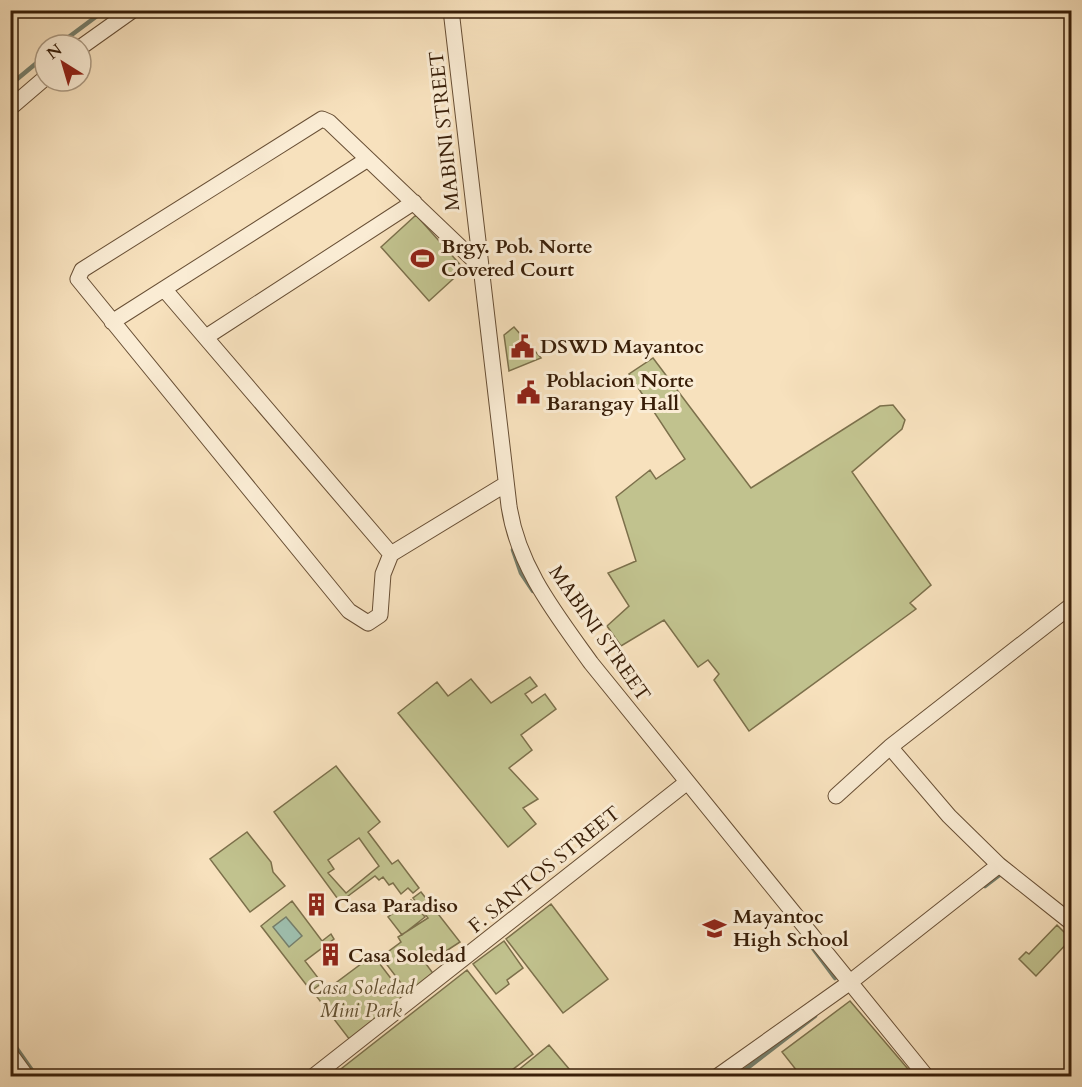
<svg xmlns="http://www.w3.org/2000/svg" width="1082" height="1087" font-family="Cardo,serif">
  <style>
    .green { fill: #c1c28e; stroke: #7c704b; stroke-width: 1.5; fill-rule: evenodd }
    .water { fill: #9ebead; stroke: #757e6b; stroke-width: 1.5 }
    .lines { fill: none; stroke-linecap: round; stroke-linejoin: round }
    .stream { stroke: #757e6b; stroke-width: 4.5 }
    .street-casing { stroke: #684f35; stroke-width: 17 }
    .street { stroke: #faecd4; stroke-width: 15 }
    .labels { text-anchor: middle; stroke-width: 6; stroke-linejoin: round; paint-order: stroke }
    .street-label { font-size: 20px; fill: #381e08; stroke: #faecd4 }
    .poi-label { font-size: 20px; font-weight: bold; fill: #381e08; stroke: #faecd4; text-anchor: start }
    .park-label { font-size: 20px; font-style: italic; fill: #614f30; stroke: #faecd4 }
  </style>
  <rect width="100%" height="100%" fill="#f7e1bd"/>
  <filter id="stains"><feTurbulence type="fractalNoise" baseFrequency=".00333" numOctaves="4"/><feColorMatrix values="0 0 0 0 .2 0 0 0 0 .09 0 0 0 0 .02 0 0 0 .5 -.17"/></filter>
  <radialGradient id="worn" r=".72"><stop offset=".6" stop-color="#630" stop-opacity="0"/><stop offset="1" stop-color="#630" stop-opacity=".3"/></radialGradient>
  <path class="green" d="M416,215L464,269L429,301L381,247Z
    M514,327L541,358L509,371L504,335Z
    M653,358L751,488L880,406L893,405L905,420L902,429L852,472L931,585L910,603L916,609L749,731L714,680L719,674L708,660L698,667L664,620L621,646L607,626L629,606L608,573L636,561L616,497L650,470L656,479L685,459L629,374Z
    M530,677L537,686L525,694L532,703L545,694L556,709L521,735L532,750L509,768L538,799L523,808L536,824L508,847L398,713L437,682L448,696L471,679L491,703Z
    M336,766L380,822L368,832L392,864L398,860L419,888L413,893L408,888L401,894L393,883L389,885L383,877L379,880L375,876L340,902L274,812ZM359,838L379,866L346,893L328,873L334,869L328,860Z
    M247,832L271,862L273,872L285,886L250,912L210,859Z
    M421,892L460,942L426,964L435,976L410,995L381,957L401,942L398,937L428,918L413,898Z
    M411,900L425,917L402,935L388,917Z
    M292,901L322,941L331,934L334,939L305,961L322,983L311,991L261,926Z
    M551,904L608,979L563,1013L506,939Z
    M1057,925L1071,939L1036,976L1019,959L1026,952L1029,954Z
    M504,941L523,968L507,980L509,984L496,994L473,964Z
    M373,955L406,998L350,1040L317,997Z
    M467,970L533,1054L504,1076H332Z
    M850,1001L914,1076H801L782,1052Z
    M549,1045L575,1076H511Z"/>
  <path class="water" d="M286,917L302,936L289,947L273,927Z"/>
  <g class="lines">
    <path class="stream" d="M58,45L105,10
      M10,85L45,56
      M513,550L521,573L533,591
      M985,886L1002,873
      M812,947L835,978
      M10,1039L36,1076
      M304,1076L312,1071
      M737,1076L815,1016"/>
    <defs>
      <path id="street" d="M451,10L509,506C518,567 556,614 591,663L926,1076
        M81,47L133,10
        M10,108L45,78
        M479,265L329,122L322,119L82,270L78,279L349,611L368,623L380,615L383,574L391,554L506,484
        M164,289L391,554
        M112,322L368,159
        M206,337L414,202
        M890,747L949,816L999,865L1072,923
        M836,796L890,747L1072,605
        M10,1054L26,1076
        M314,1076L686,783
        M718,1076L849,983L999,865"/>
    </defs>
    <use href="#street" class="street-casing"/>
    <use href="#street" class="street"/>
  </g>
  <defs>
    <symbol id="stadium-bare" viewBox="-9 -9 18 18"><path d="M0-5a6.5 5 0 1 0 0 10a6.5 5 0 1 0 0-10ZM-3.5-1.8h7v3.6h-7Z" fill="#8f2418" stroke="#faecd4" stroke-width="2.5" paint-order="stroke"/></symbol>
    <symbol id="civic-bare" viewBox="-9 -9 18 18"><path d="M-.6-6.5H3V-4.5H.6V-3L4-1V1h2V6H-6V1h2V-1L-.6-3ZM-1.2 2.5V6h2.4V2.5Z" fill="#8f2418" stroke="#faecd4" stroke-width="2.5" paint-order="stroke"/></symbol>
    <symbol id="building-bare" viewBox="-9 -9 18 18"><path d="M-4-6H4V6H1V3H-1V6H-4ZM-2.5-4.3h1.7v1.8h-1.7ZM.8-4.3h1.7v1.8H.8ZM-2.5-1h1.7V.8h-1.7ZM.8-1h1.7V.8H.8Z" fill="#8f2418" stroke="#faecd4" stroke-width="2.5" paint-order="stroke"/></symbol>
    <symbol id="school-bare" viewBox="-9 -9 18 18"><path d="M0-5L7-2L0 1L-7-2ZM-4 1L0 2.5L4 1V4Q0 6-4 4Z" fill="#8f2418" stroke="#faecd4" stroke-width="2.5" paint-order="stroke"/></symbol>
  </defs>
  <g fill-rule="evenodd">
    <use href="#stadium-bare" x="406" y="242" width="33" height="33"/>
    <use href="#civic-bare" x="506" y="330" width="33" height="33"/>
    <use href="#civic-bare" x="512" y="376" width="33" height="33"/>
    <use href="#building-bare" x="300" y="888" width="33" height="33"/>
    <use href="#school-bare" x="698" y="912" width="33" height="33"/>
    <use href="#building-bare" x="314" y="938" width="33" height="33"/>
  </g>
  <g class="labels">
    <g class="street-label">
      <text transform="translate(444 131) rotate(-96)" y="7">MABINI STREET</text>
      <text transform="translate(600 633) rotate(55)" y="7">MABINI STREET</text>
      <text transform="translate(544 869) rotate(-39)" y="7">F. SANTOS STREET</text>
    </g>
    <g class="poi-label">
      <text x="441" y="253">Brgy. Pob. Norte<tspan x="441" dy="23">Covered Court</tspan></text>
      <text x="540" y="353">DSWD Mayantoc</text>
      <text x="546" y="387">Poblacion Norte<tspan x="546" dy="23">Barangay Hall</tspan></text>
      <text x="334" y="912">Casa Paradiso</text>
      <text x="733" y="923">Mayantoc<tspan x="733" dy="23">High School</tspan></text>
      <text x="348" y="962">Casa Soledad</text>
    </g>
    <g class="park-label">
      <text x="361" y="994">Casa Soledad<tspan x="361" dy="23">Mini Park</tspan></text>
    </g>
  </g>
  <rect width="1082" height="1087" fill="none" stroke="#f7e1bd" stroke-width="36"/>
  <rect x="12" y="12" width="1058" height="1063" fill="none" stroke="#381e08" stroke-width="3"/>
  <rect x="18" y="18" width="1046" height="1051" fill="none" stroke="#381e08" stroke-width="1.5"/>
  <g transform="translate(63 63) rotate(323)"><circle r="28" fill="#faecd4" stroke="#ac9a82" stroke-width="1.5"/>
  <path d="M0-4.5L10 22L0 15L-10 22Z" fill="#8f2418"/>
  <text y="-9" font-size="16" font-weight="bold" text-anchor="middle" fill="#381e08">N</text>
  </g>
  <rect width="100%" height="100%" filter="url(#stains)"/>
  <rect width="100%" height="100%" fill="url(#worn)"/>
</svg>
